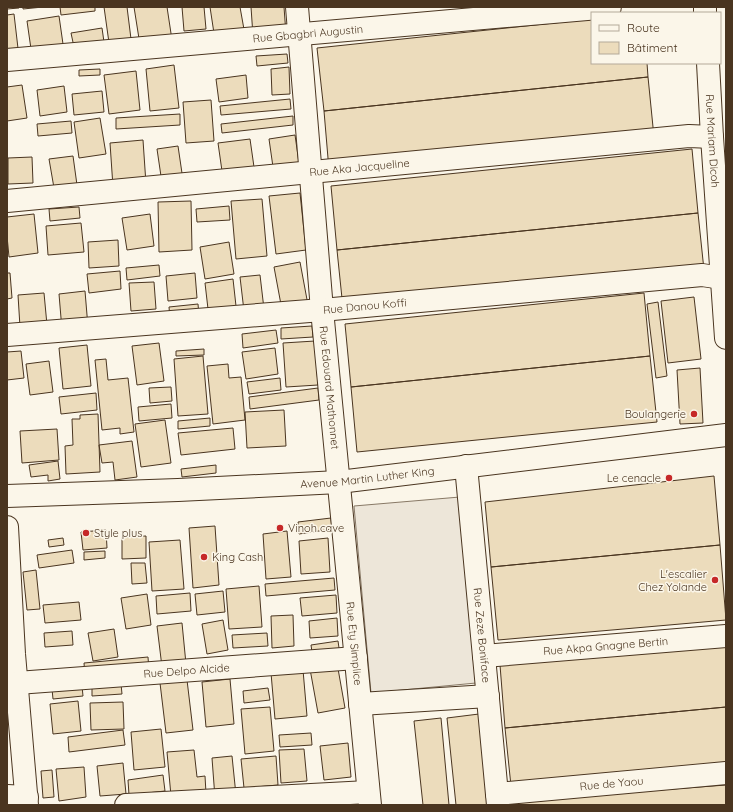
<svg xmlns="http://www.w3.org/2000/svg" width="733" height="812" font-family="Quicksand,sans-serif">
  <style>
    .grass { fill: #ede6d9; stroke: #887966 }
    .building { fill: #ecdcbc; stroke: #4a3520 }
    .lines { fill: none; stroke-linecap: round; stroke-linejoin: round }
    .minor-casing { stroke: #4a3520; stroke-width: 24 }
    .minor { stroke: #fbf6e9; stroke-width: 22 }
    .poi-dot { fill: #c62828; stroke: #fbf6e9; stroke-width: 1.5 }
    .labels { text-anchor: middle; stroke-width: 3; stroke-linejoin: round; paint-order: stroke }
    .street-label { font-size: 11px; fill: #4a3520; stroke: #fbf6e9 }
    .poi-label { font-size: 11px; fill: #4a3520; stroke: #fbf6e9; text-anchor: end }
  </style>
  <rect width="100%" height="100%" fill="#fbf6e9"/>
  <path class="grass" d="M460,497L476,683L371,693L354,506Z"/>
  <path class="building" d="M7,7H19V8L7,9Z
    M23,7H43L23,9Z
    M60,7H95V11L61,15Z
    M104,7H127L132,47L110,50Z
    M134,7H167L172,40L140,45Z
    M182,7H204L206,29L184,31Z
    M210,7H240L245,35L215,40Z
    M251,7H284L286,34L253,36Z
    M14,14L19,57L7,59V15Z
    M59,16L64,51L32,56L27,21Z
    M592,19V63H647L648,77L324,111L317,48Z
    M102,28L104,42L74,47L71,33Z
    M287,54L288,63L257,66L256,56Z
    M174,65L179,108L150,111L146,69Z
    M289,67L290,94L272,95L271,69Z
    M100,69V75L79,76V70Z
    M136,71L140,110L109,114L104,75Z
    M246,75L248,98L219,102L216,79Z
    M648,77L654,137L329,170L324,111Z
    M22,85L27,118L7,121V87Z
    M64,86L67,112L40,116L37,90Z
    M102,91L104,112L74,115L72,94Z
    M290,99L291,109L221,115L220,106Z
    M211,100L214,141L186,143L183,102Z
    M180,114V125L116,129V118Z
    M293,116V125L222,133L221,124Z
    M100,118L106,154L79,158L74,122Z
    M71,121L72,133L38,136L37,124Z
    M295,135L300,170L274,174L269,139Z
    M250,139L255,174L223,178L218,143Z
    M143,140L146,184L113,187L110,143Z
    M178,146L183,180L162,183L157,149Z
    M692,149L698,213L337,250L331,186Z
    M73,156L77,185L54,188L49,159Z
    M32,157L33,183L8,184V158Z
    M300,193L306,250L276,254L269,196Z
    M262,199L267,256L236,259L231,201Z
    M191,201L192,250L159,252L158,202Z
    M229,206L230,220L197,222L196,209Z
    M79,207L80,218L50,221L49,209Z
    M698,213L704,270L343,308L337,250Z
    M34,214L38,253L9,257L7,236V217Z
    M150,214L154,246L127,250L122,218Z
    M81,223L84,252L48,255L46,226Z
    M118,240L119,266L89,268L88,242Z
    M229,242L234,274L205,279L200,247Z
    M300,262L308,305L282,310L274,267Z
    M159,265L160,276L127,280L126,268Z
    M120,271L121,289L89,293L87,274Z
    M7,273H10L12,298L7,299Z
    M195,273L197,298L168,301L166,276Z
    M260,275L264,309L244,311L240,277Z
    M233,279L236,306L208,309L205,283Z
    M154,282L156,309L131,311L129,283Z
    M85,291L88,327L62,330L59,294Z
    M44,293L47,325L20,327L18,295Z
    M644,293L650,356L351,387L345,324Z
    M694,297L701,359L668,363L661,301Z
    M658,302L667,376L656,378L647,304Z
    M198,304L199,316L170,319L169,307Z
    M312,326L313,337L281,339V328Z
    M276,330L278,343L243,348L242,334Z
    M315,341L318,385L286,387L283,343Z
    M159,343L164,381L137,385L132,346Z
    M87,345L91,386L63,389L59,348Z
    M275,348L278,374L246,379L242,352Z
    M204,349V355L176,356V351Z
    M21,351L24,378L7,380V352Z
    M203,356L208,414L178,416L174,359Z
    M650,356L657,422L357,452L351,387Z
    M106,359L108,380L128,378L134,432L120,434V428L102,430L95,360Z
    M49,361L53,392L30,395L26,364Z
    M228,364L229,378L241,377L245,420L213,424L207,366Z
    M700,368L703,423L680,424L677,370Z
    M280,378L281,390L249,394L247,382Z
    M171,387L172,401L150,403L149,388Z
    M318,388L319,400L250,409L249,397Z
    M96,393L97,410L61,414L59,397Z
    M171,404L172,418L139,421L138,407Z
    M284,410L286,446L247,448L245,412Z
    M98,414L100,472L66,474L65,446L73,445L72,419H80V415Z
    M210,418V426L178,429V421Z
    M165,420L171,463L141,467L135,424Z
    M233,428L235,449L181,455L178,433Z
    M57,429L59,460L22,463L20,431Z
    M132,441L137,477L115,480L113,462L102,463L99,445Z
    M58,461L60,479L48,481V475L31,477L29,465Z
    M216,465V473L182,477L181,469Z
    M714,476L720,545L491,567L485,502Z
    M331,518L332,529L299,534L298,522Z
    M215,526L219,585L193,588L189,528Z
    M106,530L107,548L83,550L81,532Z
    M287,531L291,577L266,579L263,534Z
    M146,536V558L122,559V537Z
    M63,538L64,545L49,547L48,540Z
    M328,538L330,572L301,574L299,541Z
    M180,540L184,589L152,591L149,542Z
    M720,545L726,620L498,640L491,567Z
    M72,550L74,563L39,568L37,555Z
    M105,551V558L84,560V552Z
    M131,563H145L147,583L132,584Z
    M36,570L40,609L27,610L23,572Z
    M334,578L335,590L266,596L265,584Z
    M259,586L262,627L229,629L226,589Z
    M223,591L225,612L197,615L195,594Z
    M190,593L191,611L157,614L156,596Z
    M147,594L151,625L126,629L121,598Z
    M336,595L337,613L302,616L300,598Z
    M79,602L81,620L45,623L43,605Z
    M293,615L294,646L272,648L271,616Z
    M337,618L338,636L310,638L309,621Z
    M223,620L228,650L207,654L202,624Z
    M182,623L186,664L162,667L157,626Z
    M114,629L118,657L93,661L88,633Z
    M72,631L73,645L45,647L44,633Z
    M267,633L268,646L233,648L232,635Z
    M338,641L340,655L313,659L311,645Z
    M726,644V707L505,728L500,665Z
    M148,657L149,671L85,677L84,663Z
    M337,663L345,708L318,713L310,669Z
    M303,670L307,716L275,719L271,673Z
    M230,679L234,724L206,727L202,682Z
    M187,680L193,730L166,733L160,683Z
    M121,684L122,694L92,696V686Z
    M82,686L83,696L53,699L52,689Z
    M268,688L270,700L244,703L243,691Z
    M78,701L81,731L53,734L50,704Z
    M123,702L124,729L91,730L90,703Z
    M270,707L274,751L245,754L241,709Z
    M726,707V765L511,786L505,728Z
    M479,714L488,805H456L447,718Z
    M441,718L449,805H423L414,721Z
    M161,729L165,767L134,770L131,732Z
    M123,730L125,745L69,752L68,737Z
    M311,733L312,745L280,747L279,735Z
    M348,743L351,777L324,780L320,746Z
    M304,749L307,781L281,783L279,750Z
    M194,750L197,777L205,776L206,793L171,796L167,752Z
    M232,756L236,795L215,798L212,758Z
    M276,756L278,785L244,788L241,759Z
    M123,763L126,794L100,796L97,766Z
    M84,767L86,797L59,801L56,769Z
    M52,770L54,797L43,798L41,771Z
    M163,775L165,791L129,795L128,780Z
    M726,785V805H512V801Z"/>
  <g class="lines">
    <defs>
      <g id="minor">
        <path id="s1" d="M297,7L322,310L370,805"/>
        <path d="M705,7V13"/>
        <path id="s2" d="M7,60L610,7"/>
        <path id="s3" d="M708,63L712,137L726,338"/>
        <path id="s4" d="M7,201L689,136L712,137"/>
        <path id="s5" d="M7,335L322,310L702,275L722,278"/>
        <path id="s6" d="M466,466L498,805"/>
        <path id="s7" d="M7,496L178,490L339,482L726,435"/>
        <path d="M7,527L14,654L27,805"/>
        <path id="s8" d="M484,656L726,636"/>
        <path id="s9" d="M17,683L356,658"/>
        <path d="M360,704L488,696"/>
        <path id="s10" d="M497,794L726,773"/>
        <path d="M7,796L27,797"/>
        <path d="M126,805L368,792"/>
      </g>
    </defs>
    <use href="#minor" class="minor-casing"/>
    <use href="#minor" class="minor"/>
  </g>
  <g class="poi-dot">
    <circle cx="694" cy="414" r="4"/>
    <circle cx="669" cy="478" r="4"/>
    <circle cx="280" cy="528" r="4"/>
    <circle cx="86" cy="533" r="4"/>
    <circle cx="204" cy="557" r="4"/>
    <circle cx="715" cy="580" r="4"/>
  </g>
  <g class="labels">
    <g class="street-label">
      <text dy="4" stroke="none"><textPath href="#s2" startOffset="302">Rue Gbagbri Augustin</textPath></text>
      <text dy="4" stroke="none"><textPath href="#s3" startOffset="78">Rue Mariam Dicoh</textPath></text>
      <text dy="4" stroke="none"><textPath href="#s4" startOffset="354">Rue Aka Jacqueline</textPath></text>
      <text dy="4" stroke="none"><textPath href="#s5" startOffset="359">Rue Danou Koffi</textPath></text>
      <text dy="4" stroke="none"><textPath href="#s1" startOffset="382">Rue Edouard Mathonnet</textPath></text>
      <text dy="4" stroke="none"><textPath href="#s7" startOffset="361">Avenue Martin Luther King</textPath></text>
      <text dy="4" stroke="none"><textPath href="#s6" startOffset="170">Rue Zeze Boniface</textPath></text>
      <text dy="4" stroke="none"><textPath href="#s1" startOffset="639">Rue Ety Simplice</textPath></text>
      <text dy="4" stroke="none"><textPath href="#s8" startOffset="122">Rue Akpa Gnagne Bertin</textPath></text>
      <text dy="4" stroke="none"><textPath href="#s9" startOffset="170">Rue Delpo Alcide</textPath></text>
      <text dy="4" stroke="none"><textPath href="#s10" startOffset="115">Rue de Yaou</textPath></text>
    </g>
    <g class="poi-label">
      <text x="686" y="418">Boulangerie</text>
      <text x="661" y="482">Le cenacle</text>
      <text x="288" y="532" text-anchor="start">Vinoh cave</text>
      <text x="94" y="537" text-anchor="start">Style plus</text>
      <text x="212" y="561" text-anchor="start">King Cash</text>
      <text x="707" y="578">L'escalier<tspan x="707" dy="13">Chez Yolande</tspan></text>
    </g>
  </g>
  <rect width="733" height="812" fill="none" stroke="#4a3520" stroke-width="16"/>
  <rect x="591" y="12" width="130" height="52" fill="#fbf6e9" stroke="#b4a999"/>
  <rect x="599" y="25" width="20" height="6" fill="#fbf6e9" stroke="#b4a999"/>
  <text x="627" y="32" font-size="12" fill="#4a3520">Route</text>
  <rect x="599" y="42" width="20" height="12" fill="#ecdcbc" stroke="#b4a999"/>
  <text x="627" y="52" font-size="12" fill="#4a3520">Bâtiment</text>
</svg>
